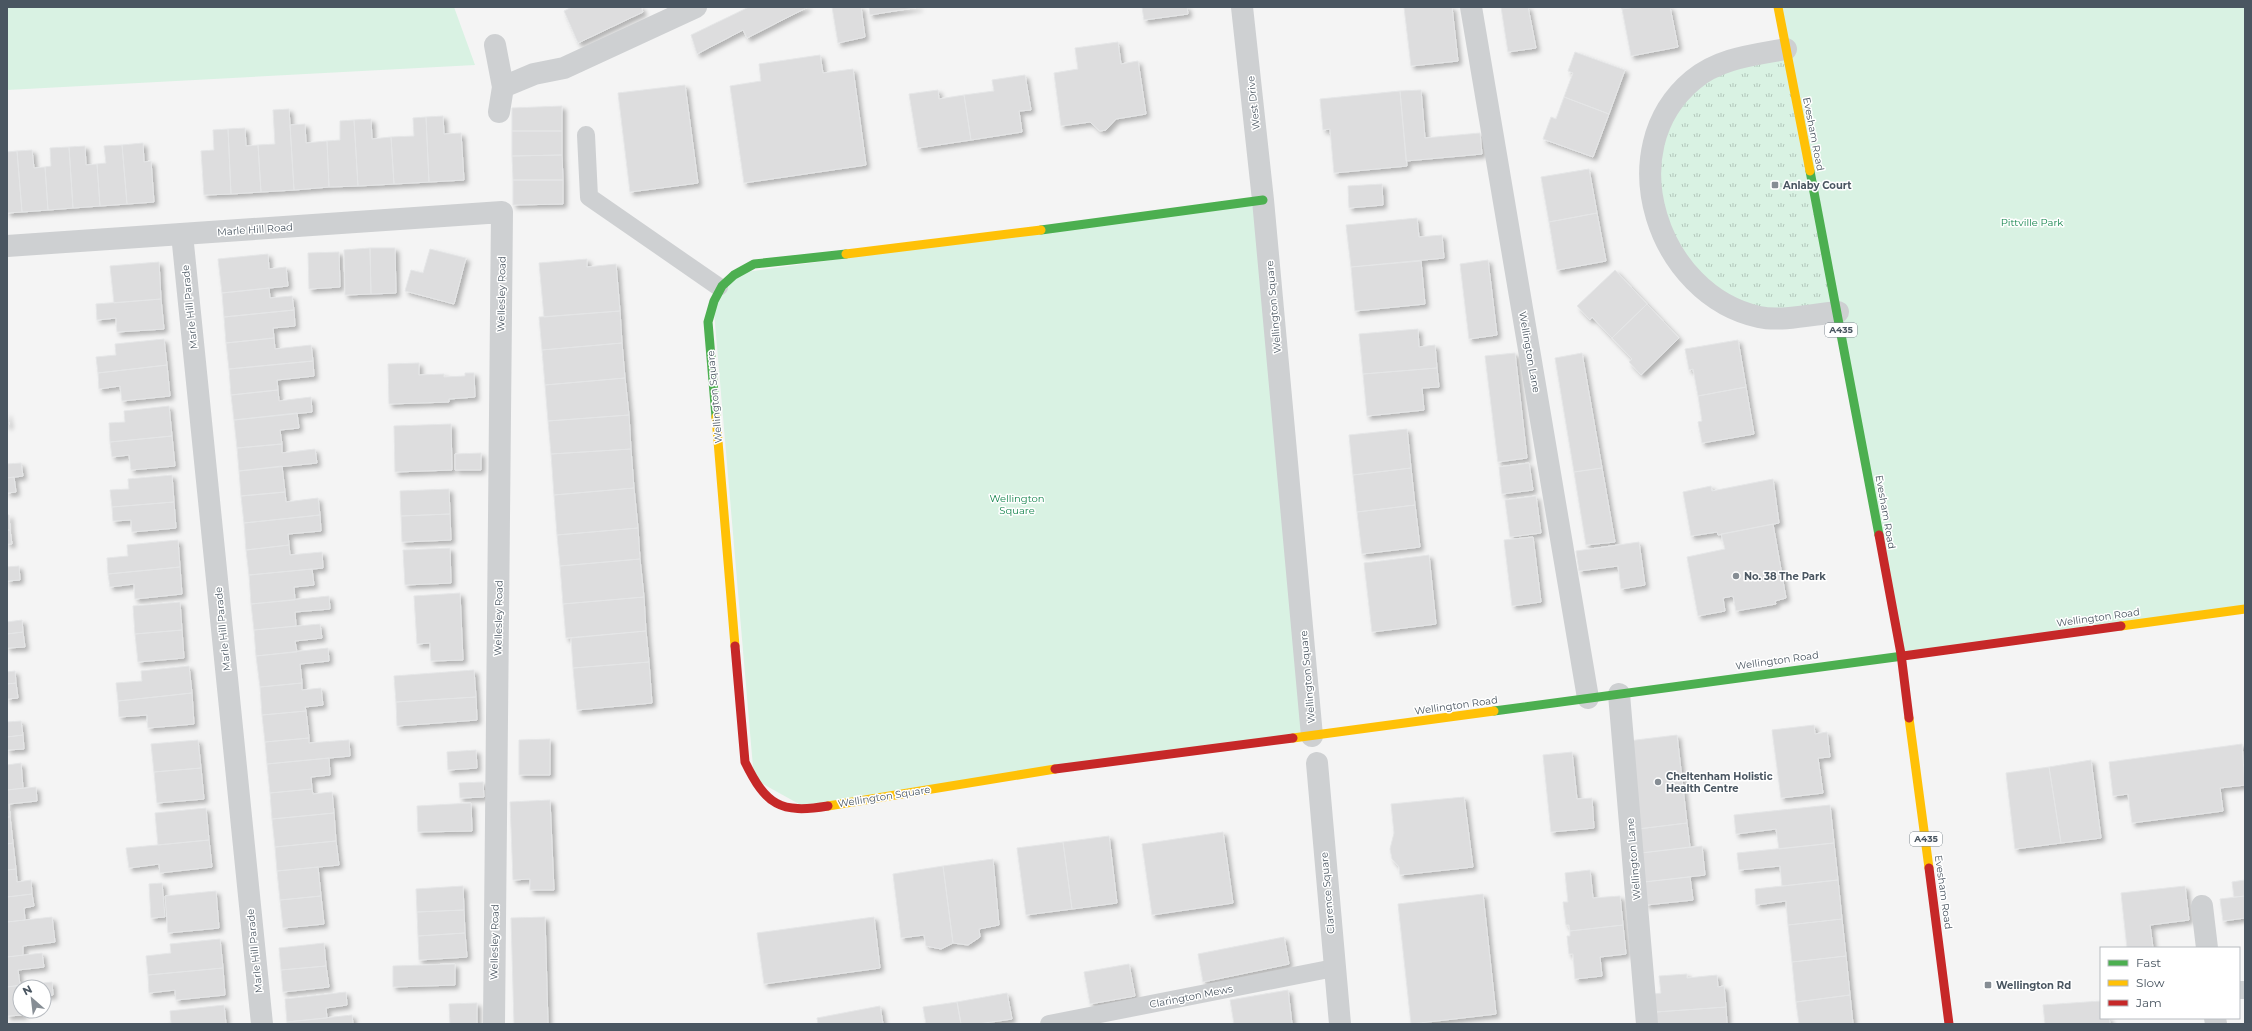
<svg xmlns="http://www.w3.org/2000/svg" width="2252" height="1031" font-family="Montserrat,sans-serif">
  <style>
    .grass { fill: url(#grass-tufts) }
    .park { fill: #d9f2e3 }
    .building { fill: #ddddde; stroke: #e5e6e7; filter: url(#shadow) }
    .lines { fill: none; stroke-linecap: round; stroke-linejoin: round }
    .lane { stroke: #ced0d2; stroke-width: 18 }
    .street { stroke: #ced0d2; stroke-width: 22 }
    .fast { stroke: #4caf50; stroke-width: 9 }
    .slow { stroke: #ffc107; stroke-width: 9 }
    .jam { stroke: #c62828; stroke-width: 9 }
    .poi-dot { fill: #868d94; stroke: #fff; stroke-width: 1.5 }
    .labels { text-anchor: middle; stroke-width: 3; stroke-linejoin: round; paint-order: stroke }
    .shield { fill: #fff; stroke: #808990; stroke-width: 1 }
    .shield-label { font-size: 9px; font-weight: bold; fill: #4a5661 }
    .street-label { font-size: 10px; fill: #4a5661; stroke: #fff }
    .poi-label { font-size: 10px; font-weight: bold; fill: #4a5661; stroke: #fff; text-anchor: start }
    .park-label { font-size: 10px; fill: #17864f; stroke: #fff }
  </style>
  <defs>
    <pattern id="grass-tufts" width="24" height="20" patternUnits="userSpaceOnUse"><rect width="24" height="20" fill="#d9f2e3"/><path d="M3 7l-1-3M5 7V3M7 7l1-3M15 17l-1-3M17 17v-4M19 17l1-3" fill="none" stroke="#b2c7bb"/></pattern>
    <filter id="shadow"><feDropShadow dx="3.5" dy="3.5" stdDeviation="2" flood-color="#0004"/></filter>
  </defs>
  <rect width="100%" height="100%" fill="#f4f4f4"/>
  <path class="grass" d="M1786,49L1838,312H1742L1682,267L1650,166L1692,81Z"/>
  <path class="park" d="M7,7H454L475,65L7,90Z
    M1774,7H2245V609L1901,654Z
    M1263,200L1312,736L808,809L754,779L713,300L732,274Z"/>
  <path class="building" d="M572,7H641L643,12L578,43L564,11Z
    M749,7H808L747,38L743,30L697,54L691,35Z
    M832,7H861L865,37L838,43Z
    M869,7H919L870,15Z
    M1142,7H1187L1188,14L1144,20Z
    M1404,7H1452L1458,61L1411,66Z
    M1501,7H1528L1536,48L1508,52Z
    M1621,7H1635L1622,9Z
    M1635,7H1670L1678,47L1631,56L1622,9Z
    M1118,42L1121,64L1138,61L1146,114L1116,119L1106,130L1100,131L1090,122L1061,126L1054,73L1078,69L1075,48Z
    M1575,52L1625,70L1609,114L1564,97L1573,73L1568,71Z
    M820,55L823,73L853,69L866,165L744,183L730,86L761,81L759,64Z
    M1025,75L1031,110L1019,111L1022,132L971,140L964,95L994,91L992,80Z
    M685,85L698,183L630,192L618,93Z
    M938,90L939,99L964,95L971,140L918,148L909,94Z
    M1421,90L1425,138L1480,133L1482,154L1406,161L1400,91Z
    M1400,91L1407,166L1334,173L1330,129L1323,130L1320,99Z
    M1564,97L1609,114L1593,157L1543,139L1551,117L1556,119Z
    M562,106V131H512V108Z
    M289,109L294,190L261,192L258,145L275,144L273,110Z
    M443,116L444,134L461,133L464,180L429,182L426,117Z
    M426,117L429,182L394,184L391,137L414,136L413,118Z
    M371,119L372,139L391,137L394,184L358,186L354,120Z
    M354,120L358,186L329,187L327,141L340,140V121Z
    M305,124L306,143L327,141L329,187L294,190L290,125Z
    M245,128L246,146L258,145L261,192L231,194L228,129Z
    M228,129L231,194L204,195L201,151L214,150L213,130Z
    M512,131H562V155L512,156Z
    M143,143L144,162L151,161L154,202L127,204L122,145Z
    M122,145L127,204L100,206L97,164L106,163L104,146Z
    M85,146L86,165L97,164L100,206L73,208L69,147Z
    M69,147L73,208L48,210L45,167L51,166L50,148Z
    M32,150L34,168L45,167L48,210L22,212L17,151Z
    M17,151L22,212L7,213V152Z
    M562,155L563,180H513L512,156Z
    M1589,169L1597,213L1549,222L1541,177Z
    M513,180H563V204L513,205Z
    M1382,184L1383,205L1349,208L1348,186Z
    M1597,213L1606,261L1557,270L1549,222Z
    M1417,218L1419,237L1442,235L1444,258L1351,267L1346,225Z
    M370,248H395L396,293L371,294Z
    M370,248L371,294L345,295L344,250Z
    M430,249L466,258L454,304L405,291L411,270L423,273Z
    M339,252L340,287L309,289L308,253Z
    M268,254L269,269L286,267L288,286L222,293L218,259Z
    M587,259V267L616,264L620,311L544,317L539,263Z
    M1488,260L1497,335L1469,339L1460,264Z
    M1421,261L1425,304L1355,311L1351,267Z
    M159,262L161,299L114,303L110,266Z
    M1615,270L1647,304L1612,338L1592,317L1590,320L1577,306Z
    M269,288L270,298L292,296L294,310L224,317L222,293Z
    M161,299L164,329L117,332L116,318L97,320L96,304Z
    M1647,304L1679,338L1641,375L1629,362L1632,359L1612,338Z
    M294,310L295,326L273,328L274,338L226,343L224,317Z
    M620,311L622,343L542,350L539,317Z
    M1418,329L1419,347L1435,345L1437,368L1363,374L1359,334Z
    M274,338L275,349L311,345L313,361L229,369L226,343Z
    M164,339L167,365L98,373L96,357L116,355L115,344Z
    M1738,340L1746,387L1698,396L1693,369L1689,370L1685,349Z
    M622,343L625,378L545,385L542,350Z
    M1515,353L1527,458L1498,462L1485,356Z
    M1582,353L1602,468L1574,472L1555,358Z
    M313,361L314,376L277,380L278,390L231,395L229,369Z
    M419,363V375L444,374V377L465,376V373H474L475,397L449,399V402L389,404L388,364Z
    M167,365L170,396L122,401L120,386L99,389L98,373Z
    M1437,368L1439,387L1422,388L1424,410L1367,416L1363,374Z
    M625,378L629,415L548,421L545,385Z
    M1746,387L1754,434L1702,443L1698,422L1702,421L1698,396Z
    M278,390L279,401L311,397L312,412L234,420L231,395Z
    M169,406L172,436L110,442L109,423L125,422L124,411Z
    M7,413L9,425L7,426Z
    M297,413L299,428L280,430L282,444L237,448L234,420Z
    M629,415L631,449L551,454L548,421Z
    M451,424L452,470L395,472L394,426Z
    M1407,429L1411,468L1353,475L1349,435Z
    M172,436L175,466L131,470L129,455L112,457L110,442Z
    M282,444V453L315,449L317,463L239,471L237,448Z
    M631,449L634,488L554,495L551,454Z
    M481,453V470H455V454Z
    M21,463L23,476L7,478V464Z
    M1529,463L1533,490L1502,494L1499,467Z
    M282,466L285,492L241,496L239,471Z
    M1411,468L1415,505L1357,512L1353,475Z
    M1602,468L1615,542L1586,545L1574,472Z
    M172,475L174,502L112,507L110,490L129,489L128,479Z
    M14,477L16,492L7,493V478Z
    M1773,479L1779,523L1718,535L1717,532L1691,536L1683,492L1711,486L1712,491Z
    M634,488L638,528L557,535L554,495Z
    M449,489L450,514L401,516L400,491Z
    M285,492L286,502L318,498L320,515L244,523L241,496Z
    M1536,496L1541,533L1510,537L1505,500Z
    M174,502L176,528L132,532L131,520L113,521L112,507Z
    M1415,505L1420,547L1362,554L1357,512Z
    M450,514L451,540L402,542L401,516Z
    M7,515H9L10,530H7Z
    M320,515L321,531L288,534L289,545L246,550L244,523Z
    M1773,524L1786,598L1775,601L1776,604L1736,611L1733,596L1723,598L1725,611L1698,616L1687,557L1725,549L1721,534Z
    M638,528L640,559L560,566L557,535Z
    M7,530H10L12,544H7Z
    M1533,537L1541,602L1512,606L1504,540Z
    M178,540L180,567L108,574L107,558L128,556L127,545Z
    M1639,542L1645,585L1621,589L1618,566L1579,571L1576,551Z
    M289,545L290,555L322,552L323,568L249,575L246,550Z
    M450,548L451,583L405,585L403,550Z
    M1429,555L1436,624L1372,632L1364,563Z
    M640,559L644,597L563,604L560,566Z
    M19,566L20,580L7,581V567Z
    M180,567L182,594L135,599L134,584L110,587L108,574Z
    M312,569L314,585L294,587L295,600L251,604L249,575Z
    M460,593L463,660L431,661L430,643L417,644L414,596Z
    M329,596L330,609L295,612L296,626L254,630L251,604Z
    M644,597L646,631L566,638L563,604Z
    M180,602L182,630L135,634L133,606Z
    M22,620L23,632L7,634V622Z
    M320,624L322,638L295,641L297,652L256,656L254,630Z
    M182,630L184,658L138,662L135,634Z
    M646,631L649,662L573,668L571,638Z
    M23,632L25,647L7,648V634Z
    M328,648L329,661L300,664L302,683L260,687L256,656Z
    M649,662L652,703L577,710L573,668Z
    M189,666L192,693L118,701L116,683L142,681L141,671Z
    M474,670L476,697L396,702L394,676Z
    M15,671L16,683L7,684V672Z
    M16,683L18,698L7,699V684Z
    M302,683V690L321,688L323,705L305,707L306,711L262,715L260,687Z
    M192,693L194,724L148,728L147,715L119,717L118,701Z
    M476,697L477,720L397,726L396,702Z
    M306,711L309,738L265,742L262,715Z
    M21,721L23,735L7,737V722Z
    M1814,725L1815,734L1827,732L1830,757L1818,758L1823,793L1781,798L1772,730Z
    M23,735L24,749L7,750V737Z
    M1677,735L1687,823L1638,829L1628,741Z
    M309,738V743L349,740L350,756L267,764L265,742Z
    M550,739V775H519V740Z
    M198,740L201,768L154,772L151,744Z
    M2242,744L2245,785L2220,788L2223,811L2132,823L2128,794L2113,796L2109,762Z
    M476,750L477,768L448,770L447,752Z
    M1572,752L1577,799L1592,798L1594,828L1551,832L1543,755Z
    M329,758L330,775L311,777L312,789L270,793L267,764Z
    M2091,760L2101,838L2061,843L2049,767Z
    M21,763L23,788L7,790V765Z
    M2049,767L2061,843L2015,849L2006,773Z
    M201,768L204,799L157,803L154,772Z
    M483,782L484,797L460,798L459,783Z
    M36,787L37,801L9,804L10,817H7V790Z
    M312,789L313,794L332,792L334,813L272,819L270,793Z
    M1464,797L1473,867L1400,875L1399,867L1392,859L1390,849L1394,833L1391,804Z
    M550,800L554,890H530V879L513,880L510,802Z
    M471,803L472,831L418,832L417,806Z
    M1830,805L1834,843L1779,849L1776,829L1736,834L1734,815Z
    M206,808L209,840L158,845L155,813Z
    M334,813L336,841L275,847L272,819Z
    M7,817H10L13,843L7,844Z
    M1687,823L1690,847L1641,853L1638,829Z
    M1223,832L1233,903L1152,915L1142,844Z
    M1109,836L1117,903L1072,909L1063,842Z
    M209,840L212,867L160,873L159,864L129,868L126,848Z
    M336,841L339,865L277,871L275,847Z
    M1063,842L1072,909L1026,915L1017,848Z
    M13,843L16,869L7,870V844Z
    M1834,843L1838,880L1782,886L1780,866L1739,870L1737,853Z
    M1702,846L1705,875L1644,882L1641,853Z
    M993,859L999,925L979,929L980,937L968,945L953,943L943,866Z
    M943,866L953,943L941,949L926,946L924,935L901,938L893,874Z
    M318,867L321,896L280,900L277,871Z
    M16,869L17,882L31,880L32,894L7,897V870Z
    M1590,870L1593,898L1620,896L1623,925L1570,931L1569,925H1566L1563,902H1568L1565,873Z
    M1690,877L1693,900L1646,905L1644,882Z
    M1838,880L1842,919L1788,925L1786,901L1756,905L1755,889Z
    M2245,880V896L2234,897L2232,882Z
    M162,883L165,917L151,918L149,884Z
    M463,886L464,910L417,912L416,889Z
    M2185,886L2189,920L2150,925L2153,948H2127L2121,893Z
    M216,891L219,928L168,933L165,896Z
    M32,894L34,906L24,908L25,920L7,922V897Z
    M1483,894L1496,1014L1411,1024L1398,904Z
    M321,896L324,924L283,928L280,900Z
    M2245,896V918L2223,921L2220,899Z
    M464,910L465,933L418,936L417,912Z
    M52,917L55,942L23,946V955L7,957V922Z
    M545,917L548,1024H514L511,918Z
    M874,917L880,968L764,984L757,933Z
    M1842,919L1846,956L1792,962L1788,925Z
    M1623,925L1626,954L1600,957L1602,976L1575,979L1573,954H1569L1567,936H1570V931Z
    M465,933L467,957L419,960L418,936Z
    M1284,937L1289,964L1203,982L1198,954Z
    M220,939L223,968L148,975L146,956L171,953L170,944Z
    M324,943L326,966L281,970L279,948Z
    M42,953L44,967L18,970L20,985L7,987V957Z
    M1846,956L1850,995L1796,1002L1792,962Z
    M455,964V985L393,987V966Z
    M1129,964L1135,996L1090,1004L1084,972Z
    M326,966L329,987L283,992L281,970Z
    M223,968L225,995L176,1000L175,990L149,993L148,975Z
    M1687,974V978L1717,975L1718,987L1724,986L1726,1007L1656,1012L1654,994L1661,993L1659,976Z
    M52,982L53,995L44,996V987H20V1011H23L24,1015L7,1016V987Z
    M1288,990L1292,1024H1234L1230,1000Z
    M346,992L347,1005L326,1008L327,1018L287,1022L285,999Z
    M1007,993L1012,1019L978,1024H961L957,1002Z
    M1850,995L1853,1024H1799L1796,1002Z
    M2101,1001V1018H2109L2110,1024H2045L2043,1005Z
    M957,1002L961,1024H926L923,1007Z
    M477,1003V1024H450L449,1004Z
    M224,1005L226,1024H162L171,1023L170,1011Z
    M880,1006L883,1024H818L817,1018Z
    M1726,1007L1727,1024H1657L1656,1012Z
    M352,1015L353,1024H287V1022Z"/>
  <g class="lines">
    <path class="lane" d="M586,135L589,197L719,287
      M2239,990H2245
      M1049,1024L1334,968"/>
    <path class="street" d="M1242,7L1263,200L1312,736
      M1471,7L1588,698
      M495,45L503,87L499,112
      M1786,49C1754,55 1719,58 1693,80C1609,150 1658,295 1759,317C1781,322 1815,314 1838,312
      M503,87L534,74L564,68L696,7
      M182,234L262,1024
      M7,246L502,212L494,1024
      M1619,694L1647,1024
      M1317,763L1340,1024
      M2202,906L2207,948
      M2215,1018L2216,1024"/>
    <path class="fast" d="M1810,171L1879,535
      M1041,230L1263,200
      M716,417L708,322L714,301L722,286L734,275L754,264L846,254
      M1494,711L1903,656"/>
    <path class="slow" d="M1778,7L1810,171
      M846,254L1041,230
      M716,417L735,646
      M2121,626L2245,609
      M1909,718L1929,868
      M1293,738L1494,711
      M828,806L1055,769"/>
    <path class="jam" d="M1879,535L1901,654L1909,718
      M735,646L745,762C766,805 780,814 828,806
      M1903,656L2121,626
      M1055,769L1293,738
      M1929,868L1949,1024"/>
  </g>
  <g class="poi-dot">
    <rect x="1771" y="181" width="8" height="8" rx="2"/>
    <circle cx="1736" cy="576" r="4"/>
    <circle cx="1658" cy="782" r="4"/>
    <rect x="1984" y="981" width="8" height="8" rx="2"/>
  </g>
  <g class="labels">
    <g class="shield">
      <rect x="1825" y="323" width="32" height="14" rx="3"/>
      <rect x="1910" y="832" width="32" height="14" rx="3"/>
    </g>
    <g class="shield-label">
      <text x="1841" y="333">A435</text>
      <text x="1926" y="842">A435</text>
    </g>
    <g class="street-label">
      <text transform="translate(1253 103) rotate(-96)" y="4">West Drive</text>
      <text transform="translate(1814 134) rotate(79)" y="4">Evesham Road</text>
      <text transform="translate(255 229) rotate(-4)" y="4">Marle Hill Road</text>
      <text transform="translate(501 294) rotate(-89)" y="4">Wellesley Road</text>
      <text transform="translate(189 307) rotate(-96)" y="4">Marle Hill Parade</text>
      <text transform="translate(1273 307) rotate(-95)" y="4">Wellington Square</text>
      <text transform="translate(1530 352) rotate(80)" y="4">Wellington Lane</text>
      <text transform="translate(714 397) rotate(-95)" y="4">Wellington Square</text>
      <text transform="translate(1886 512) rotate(80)" y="4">Evesham Road</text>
      <text transform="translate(2098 617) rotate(-8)" y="4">Wellington Road</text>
      <text transform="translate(498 618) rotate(-89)" y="4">Wellesley Road</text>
      <text transform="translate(222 629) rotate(-96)" y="4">Marle Hill Parade</text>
      <text transform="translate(1777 660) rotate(-8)" y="4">Wellington Road</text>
      <text transform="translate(1307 677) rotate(-95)" y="4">Wellington Square</text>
      <text transform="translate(1456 705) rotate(-8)" y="4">Wellington Road</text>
      <text transform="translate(884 796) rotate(-9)" y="4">Wellington Square</text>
      <text transform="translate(1633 859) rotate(-95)" y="4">Wellington Lane</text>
      <text transform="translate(1944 892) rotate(82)" y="4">Evesham Road</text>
      <text transform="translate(1327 893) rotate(-95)" y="4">Clarence Square</text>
      <text transform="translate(494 942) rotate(-89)" y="4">Wellesley Road</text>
      <text transform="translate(254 951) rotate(-96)" y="4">Marle Hill Parade</text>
      <text transform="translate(1191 996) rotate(-11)" y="4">Clarington Mews</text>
    </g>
    <g class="poi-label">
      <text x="1783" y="189">Anlaby Court</text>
      <text x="1744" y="580">No. 38 The Park</text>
      <text x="1666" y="780">Cheltenham Holistic<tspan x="1666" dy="12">Health Centre</tspan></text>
      <text x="1996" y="989">Wellington Rd</text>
    </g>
    <g class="park-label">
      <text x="2032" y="226">Pittville Park</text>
      <text x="1017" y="502">Wellington<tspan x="1017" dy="12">Square</tspan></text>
    </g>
  </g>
  <rect width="2252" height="1031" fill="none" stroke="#4a5661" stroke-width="16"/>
  <rect x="2100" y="947" width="140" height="72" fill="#ffffff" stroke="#b7bbc0"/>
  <rect x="2108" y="960" width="20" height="6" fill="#4caf50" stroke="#b7bbc0"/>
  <text x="2136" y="967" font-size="12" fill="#4a5661">Fast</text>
  <rect x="2108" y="980" width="20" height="6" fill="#ffc107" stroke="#b7bbc0"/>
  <text x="2136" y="987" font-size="12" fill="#4a5661">Slow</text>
  <rect x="2108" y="1000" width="20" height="6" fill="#c62828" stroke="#b7bbc0"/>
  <text x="2136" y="1007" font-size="12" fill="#4a5661">Jam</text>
  <g transform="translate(32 999) rotate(332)"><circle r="19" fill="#ffffff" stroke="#b7bbc0"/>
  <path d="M0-3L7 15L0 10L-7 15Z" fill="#868d94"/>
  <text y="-6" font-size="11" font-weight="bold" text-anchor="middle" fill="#4a5661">N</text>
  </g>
</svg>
